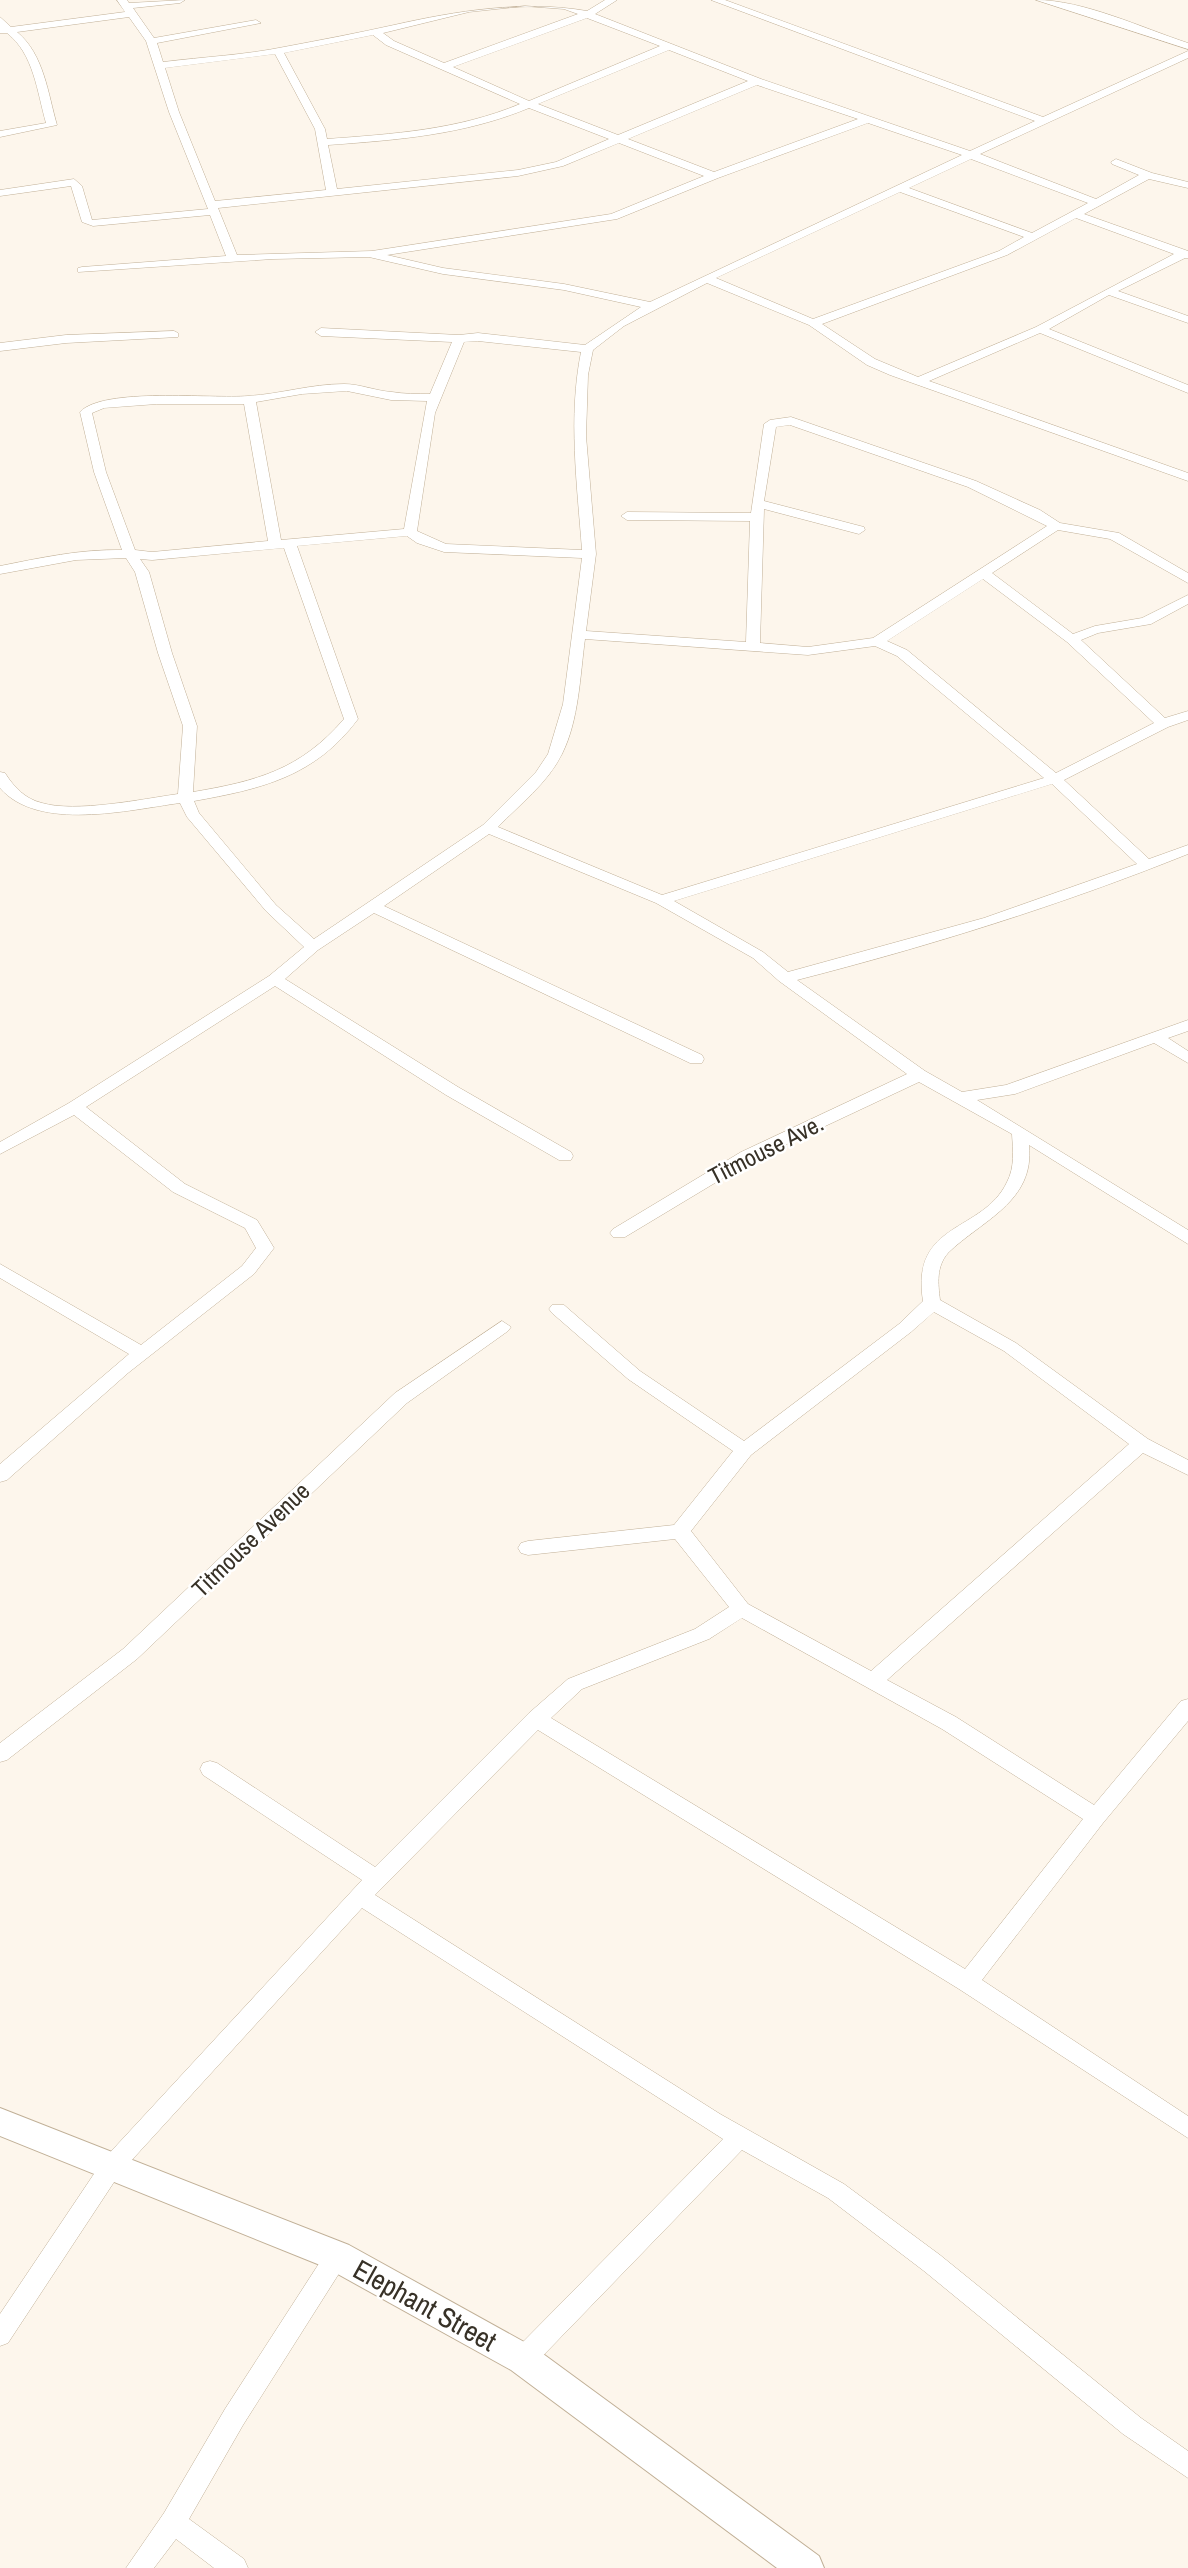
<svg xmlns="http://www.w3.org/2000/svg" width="1188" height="2568" font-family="'Archivo Narrow',sans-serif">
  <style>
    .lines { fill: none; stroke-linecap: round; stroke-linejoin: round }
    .minor-casing { stroke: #c1b097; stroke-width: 1 }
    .secondary-casing { stroke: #c1b097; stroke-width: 2 }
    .minor { fill: #fff; fill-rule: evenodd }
    .secondary { fill: #fff; fill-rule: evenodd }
    .labels { text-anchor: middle; stroke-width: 5; stroke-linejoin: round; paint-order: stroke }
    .street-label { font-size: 24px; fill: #373127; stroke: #fff }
    .near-street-label { font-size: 28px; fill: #373127; stroke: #fff }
  </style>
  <rect width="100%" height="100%" fill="#fdf6ec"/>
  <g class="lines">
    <defs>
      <path id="minor" d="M117,0H127L129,3L185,0L180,3L133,8L154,38L256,20L261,23L157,43L163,62C203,57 245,55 284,47C321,40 358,33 394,25C456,11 524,0 587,11L605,0H617L595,14L761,79L970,151L1035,121L711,0H725L1043,117L1188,51V58L980,154L1096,199L1139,175L1112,164L1111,162L1116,159L1152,173L1188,182V188L1149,179L1084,214L1188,251V258H1185L1118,291L1188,316V323L1109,295L1049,329L1188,385V393L1040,333L929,381L1188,473V481L890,375L867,365L809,325L707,283L624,326L593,350L588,375L586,436L596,554L586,631L746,642L750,521L627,520L621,516L627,512L751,513L764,424L770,420L791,417L976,481L1040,510L1060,523L1119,533L1188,573V583L1110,539L1058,530L992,573L1073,634L1095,626L1142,618L1188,595V604L1151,624L1098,633L1081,640L1165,718L1188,711V720L1168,727L1064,780L1149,859L1188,845V854C1061,905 930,946 797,980L925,1071L962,1092L1006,1085L1188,1020V1031L1168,1038L1188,1051V1063L1154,1043L1015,1094L977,1100L1188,1230V1244L1029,1145C1035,1202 982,1220 948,1253C936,1267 938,1283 940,1300L1016,1343L1148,1439L1188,1460V1475L1143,1453L887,1680L956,1717L1094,1805L1181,1701L1188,1699V1721L1103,1823L982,1980L1188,2116V2138L959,1989L538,1730L375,1895L720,2114L844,2184L940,2255L1141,2418L1188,2451V2478L1123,2434L924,2271L828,2198L742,2150L532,2367L523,2370L514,2367L511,2359L514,2351L723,2139L362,1908L120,2173L8,2343L0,2346V2314L104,2159L362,1880L203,1775L200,1769L203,1763L210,1761L217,1763L375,1867L529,1713L568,1679L695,1629L729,1607L675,1539L528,1555L521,1553L518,1548L521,1543L528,1541L674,1525L733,1451L628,1379L552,1313L549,1309L552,1305H564L640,1371L744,1441L899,1324L923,1301C910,1221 983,1233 1007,1182C1015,1167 1013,1150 1012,1134L919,1082L753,1160L625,1237H613L610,1233L613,1229L741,1152L907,1074L779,981L753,958L656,903L489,834L384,906L702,1055L704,1059L702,1063H690L374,913L318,950L285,979L458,1087L571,1152L573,1156L571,1160H559L446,1095L275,986L86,1107L185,1184L257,1220L274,1248L254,1274L128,1373L7,1480L0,1482V1464L129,1354L0,1278V1264L141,1345L242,1266L256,1248L245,1228L173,1192L74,1115L0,1154V1142L69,1103L269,976L304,947L266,911L187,817L180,803C129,810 38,832 0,788V772L5,773C14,787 25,799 42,803C75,813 143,799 178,794L183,726L158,653L135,572L126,558L76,560L0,574V566C40,558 81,549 122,550L94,472L80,412C103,387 212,399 248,396C281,394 311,384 344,384C360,384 376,391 392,392C404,394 417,394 430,394L452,342L321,336L315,332L321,328L459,335L478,333L585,345L641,307L564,290L443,274L369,257L273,259L78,272V268L82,267L226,256L210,215L93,226L82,222L71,186L0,196V190L74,179L82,186L92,220L208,209L169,112L146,41L129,17L17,32C44,54 48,94 57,125L0,137V131L46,123C37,92 34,54 7,33H0V17L11,27L125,12ZM525,6L564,9L578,14L444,63L394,41L383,33L469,12ZM587,18L660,46L529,101L453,67ZM373,35L386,45L520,104C458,130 393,134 327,139L325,129L284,53ZM669,50L748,81L618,135L538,104ZM275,54L315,129L326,190L215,201L179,112L165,68ZM757,85L858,119L714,172L628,139ZM529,108L609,139L556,162L518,170L337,189L328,145C397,140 464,135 529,108ZM868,123L962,155L650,302L564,284L443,268L387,255L617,219L718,178ZM619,143L704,176L611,214L372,251L237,255L218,208L518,176L563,166ZM971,159L1088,203L1032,233L909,188ZM900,192L1024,237L999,251L813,319L716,278ZM1076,218L1174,254L1036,327L918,377L875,359L822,324L1007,255ZM478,341L581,352C568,417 577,484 582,550L446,544L417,531L435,413L464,342ZM347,391L391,400L427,401L404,529L281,540L256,402L302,394ZM157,404H244L268,541L152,552L135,550L106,472L92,413L104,408ZM790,425L968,487L1047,526L873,638L808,647L760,643L764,509L859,534L865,530L864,527L764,501L776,427ZM407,536L417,543L444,552L582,558L563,704L548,754L536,772L483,825L314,939L276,905L199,813L194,801C261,789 315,777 358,719L297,546ZM284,548L344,719C300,770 257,781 193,792L197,726L172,653L149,572L140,559L152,560ZM983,579L1067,642L1154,723L1056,773L907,650L887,641ZM585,639L808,655L875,646L897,656L1044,778L662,895L498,827C519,805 548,783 562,754C579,720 580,676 585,639ZM1052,784L1137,864L984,918L788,972L763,952L674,901ZM934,1312L1004,1351L1129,1444L871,1671L748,1604L691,1531L751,1455L911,1332ZM742,1618L942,1729L1083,1819L965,1969L551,1718L582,1689L709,1639Z
        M1036,0C1084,0 1142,28 1188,43V49Z
        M174,331L178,333V337L66,343L0,351V343L66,335Z
        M502,1321L511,1327L508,1331L407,1403L137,1659L7,1760L0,1762V1743L123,1649L395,1393Z
        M337,2245L345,2248L349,2256L345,2264L243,2425L189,2519L244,2559L248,2568H214L176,2539L154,2568H126L164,2513L225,2409L329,2248Z"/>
      <path id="secondary" d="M0,2108L349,2245L535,2348L819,2556L824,2568H777L511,2370L325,2267L0,2136Z"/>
    </defs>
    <use href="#minor" class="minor-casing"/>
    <use href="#secondary" class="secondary-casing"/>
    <use href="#minor" class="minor"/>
    <use href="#secondary" class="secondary"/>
  </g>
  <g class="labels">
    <g class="street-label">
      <text transform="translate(766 1150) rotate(-27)" y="8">Titmouse Ave.</text>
      <text transform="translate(251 1540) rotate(-44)" y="8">Titmouse Avenue</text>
    </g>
    <g class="near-street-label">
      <text transform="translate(425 2305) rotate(29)" y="10">Elephant Street</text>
    </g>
  </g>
</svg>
